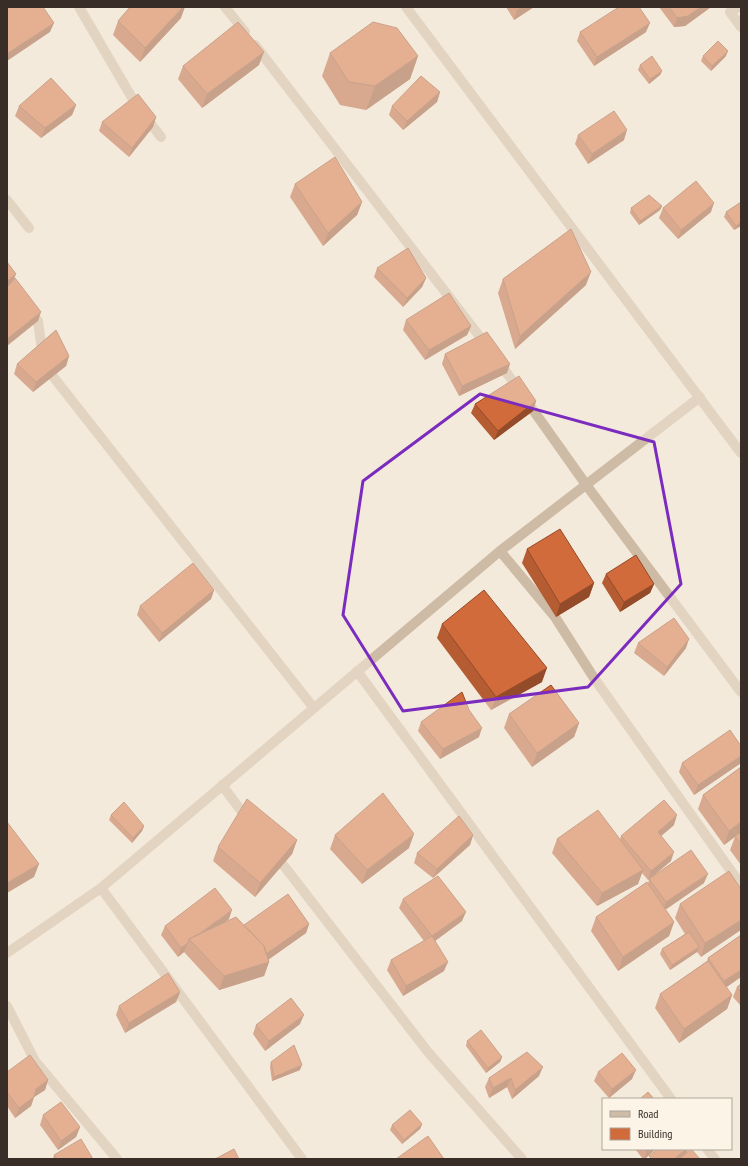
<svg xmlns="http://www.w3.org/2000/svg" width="748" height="1166" font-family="'PT Sans Narrow',sans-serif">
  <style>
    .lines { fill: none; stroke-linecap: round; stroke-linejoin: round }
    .minor { stroke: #cebba5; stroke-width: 10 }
    .wall { fill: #b55c33 }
    .shaded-wall { fill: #934b29 }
    .building { fill: #d26b3b; stroke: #934b29 }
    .marked { fill: none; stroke: #7b2cbf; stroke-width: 3; stroke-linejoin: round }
  </style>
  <rect width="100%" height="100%" fill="#f4eadb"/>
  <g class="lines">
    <path class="minor" d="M79,7L135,103L161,137
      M225,7L245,32
      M406,7L741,453
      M738,7L730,12L741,27
      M255,45L487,346
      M7,200L29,228
      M38,321L44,365L313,707
      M499,362L587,486L741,692
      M500,551L555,617L594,678L741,885
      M357,671L671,1099
      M222,785L248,820
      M274,853L428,1052L522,1159
      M101,888L302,1159
      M7,953L101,888L500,551L700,397
      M7,1006L35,1061L117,1159
      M707,1149L715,1159"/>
  </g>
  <path class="wall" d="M506,7H534L514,20Z
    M659,7H711L685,26L674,27Z
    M181,18L140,62L113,35L118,21Z
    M580,32H646L594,66L577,41Z
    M330,53L418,56L410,79L366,110L340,105L322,76Z
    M703,56H726L711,71L701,61Z
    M259,65L202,108L178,79L183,66Z
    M640,65L662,71L660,75L649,84L638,70Z
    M440,92L437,102L403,130L389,115L392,106Z
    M76,105L72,115L41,138L15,116L19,106Z
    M156,117L153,127L129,157L99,131L102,122Z
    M578,135L624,140L588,164L575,144Z
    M295,184L362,202L357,215L323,246L290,197Z
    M662,206L660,210L639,225L630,213L631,208Z
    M663,208L711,212L678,239L659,218Z
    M726,212L741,226L734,230L724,217Z
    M377,268L426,278L422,287L403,307L374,277Z
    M503,279L586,285L515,349L498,293Z
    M406,320L471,326L467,335L425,360L403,330Z
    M445,354L507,373L459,396L442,364Z
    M69,356L66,366L33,392L14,374L17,364Z
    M536,401L533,411L494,440L471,413L475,404Z
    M527,549L594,583L589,597L556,617L522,563Z
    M606,574L654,584L650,593L620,612L602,583Z
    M214,590L211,599L159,642L137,615L140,606Z
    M442,624L542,682L491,710L437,638Z
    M638,643L686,648L664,676L634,653Z
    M509,714L579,723L574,737L532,767L504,728Z
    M421,722L479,737L440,759L418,731Z
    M741,746V763L694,795L679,772L682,763Z
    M741,767V865L730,850L735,837L724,845L698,809L703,795Z
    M111,815L144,826L142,831L132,843L109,820Z
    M674,825L661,836L671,861L651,878L704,883L665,910L674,922L669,936L618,971L591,931L596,917L648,884L649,879L648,880L642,873L638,884L597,906L552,853L557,839L620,840L621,836Z
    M335,835L409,848L362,884L330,849Z
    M473,835L470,845L433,878L414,863L417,853Z
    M297,840L292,854L255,897L213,861L218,847Z
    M741,889L701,957L697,952L670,970L660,954L662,949L685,934L675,918L680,904Z
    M403,899L462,921L435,941L444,971L403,996L387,970L391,960L424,941L399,908Z
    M229,919L223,923L244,925L309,924L306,933L268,960L269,962L264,976L219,990L184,952L178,957L161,935L165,926Z
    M741,935V977L726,987L732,995L727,1009L679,1043L655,1008L660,994L707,961L708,958Z
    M741,984V1006L733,997L737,987Z
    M180,992L176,1002L125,1033L116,1015L119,1006Z
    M300,1024L265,1051L253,1034L256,1025Z
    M467,1041L502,1057L500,1062L486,1073L466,1046Z
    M271,1062L300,1070L272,1081L270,1067Z
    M7,1072L48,1080L45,1090L34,1097L31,1106L15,1118L7,1106Z
    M598,1072L632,1079L609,1098L594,1081Z
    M539,1076L512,1099L507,1087L489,1098L485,1087L489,1078Z
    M43,1115L80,1127L76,1137L58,1150L40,1125Z
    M422,1124L420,1129L402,1144L390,1130L392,1125Z
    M635,1149H656L645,1159H643Z
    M54,1155L93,1159H53Z"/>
  <path class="shaded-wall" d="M183,7H185L181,18L140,62L145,48Z
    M522,7H534L514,20L517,10Z
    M701,7H711L685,26L674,27L677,18Z
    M54,23L50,32L7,61V56L8,53Z
    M650,23L646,32L594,66L597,57Z
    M728,51L726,56L711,71L712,66Z
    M264,52L259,65L202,108L207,94Z
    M418,56L410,79L366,110L375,86Z
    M662,71L660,75L649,84L650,79Z
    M440,92L437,102L403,130L407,121Z
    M76,105L72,115L41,138L45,128Z
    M156,117L153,127L129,157L132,148Z
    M627,130L624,140L588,164L592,154Z
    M362,202L357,215L323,246L328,233Z
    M714,203L711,212L678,239L681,230Z
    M662,206L660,210L639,225L640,221Z
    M741,222V226L734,230L736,226Z
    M591,272L586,285L515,349L520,336Z
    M16,274L11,287L7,291V281Z
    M426,278L422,287L403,307L407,298Z
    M41,312L38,321L7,346V339Z
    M471,326L467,335L425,360L429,350Z
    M69,356L66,366L33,392L36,382Z
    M510,364L507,373L459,396L462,386Z
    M536,401L533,411L494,440L498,431Z
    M594,583L589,597L556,617L560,604Z
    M654,584L650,593L620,612L624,602Z
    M214,590L211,599L159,642L162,633Z
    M689,639L686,648L664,676L667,667Z
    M547,668L542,682L491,710L496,697Z
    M579,723L574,737L532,767L537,753Z
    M482,728L479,737L440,759L443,749Z
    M741,756V763L694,795L698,785Z
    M677,815L674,825L654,842L658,832Z
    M741,822V832L724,845L729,831Z
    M144,826L142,831L132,843L133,838Z
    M414,834L409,848L362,884L367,870Z
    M473,835L470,845L433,878L437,869Z
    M297,840L292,854L255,897L260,883Z
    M674,852L671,861L648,880L651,871Z
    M39,864L34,877L7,893V883Z
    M643,870L638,884L597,906L602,893Z
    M708,874L704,883L662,912L666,902Z
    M232,910L229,919L195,945L191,941Z
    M466,912L462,921L428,946L432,936Z
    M741,920V930L701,957L705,943Z
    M674,922L669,936L618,971L623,957Z
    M309,924L306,933L262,964L265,955Z
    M188,943L184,952L178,957L181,948Z
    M699,947L697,952L670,970L672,965Z
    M269,962L264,976L219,990L224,976Z
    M448,962L444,971L403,996L406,986Z
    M741,970V977L721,991L724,981Z
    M180,992L176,1002L125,1033L129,1023Z
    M732,995L727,1009L679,1043L684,1029Z
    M304,1015L300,1024L265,1051L269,1041Z
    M502,1057L500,1062L486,1073L488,1068Z
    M302,1065L300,1070L272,1081L274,1077Z
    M543,1067L539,1076L512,1099L515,1090Z
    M636,1070L632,1079L609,1098L612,1089Z
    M511,1078L507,1087L489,1098L493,1088Z
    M48,1080L45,1090L34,1097L31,1106L15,1118L19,1108L36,1089Z
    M422,1124L420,1129L402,1144L404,1140Z
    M80,1127L76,1137L58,1150L61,1141Z
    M649,1149H656L644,1159L647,1150Z
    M686,1149H688L686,1155L682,1159H674Z"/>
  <path class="building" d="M10,7H43L54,23L8,53L7,52V9Z
    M130,7H183L145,48L118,21Z
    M515,7H522L517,10Z
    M619,7H639L650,23L597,57L580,32Z
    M669,7H701L688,16L677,18Z
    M238,22L264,52L207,94L183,66Z
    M373,22L397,28L418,56L375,86L349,82L330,53Z
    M718,41L728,51L712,66L703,56Z
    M652,56L662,71L650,79L640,65Z
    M421,76L440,92L407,121L392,106Z
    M51,78L76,105L45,128L19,106Z
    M138,94L156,117L132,148L102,122Z
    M614,111L627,130L592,154L578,135Z
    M335,157L362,202L328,233L295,184Z
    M696,181L714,203L681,230L663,208Z
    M649,195L662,206L640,221L631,208Z
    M741,202V222L736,226L726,212Z
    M571,229L591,272L520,336L503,279Z
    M408,248L426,278L407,298L377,268Z
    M7,262L16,274L7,281Z
    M15,278L41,312L7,339V287Z
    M449,293L471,326L429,350L406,320Z
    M56,330L69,356L36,382L17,364Z
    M487,332L510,364L462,386L445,354Z
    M519,376L536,401L498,431L475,404Z
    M560,529L594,583L560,604L527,549Z
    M636,555L654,584L624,602L606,574Z
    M193,563L214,590L162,633L140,606Z
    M484,590L547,668L496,697L442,624Z
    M674,618L689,639L667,667L638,643Z
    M551,685L579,723L537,753L509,714Z
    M462,692L469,710L482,728L443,749L421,722Z
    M730,730L741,746V756L698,785L682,763Z
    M741,767V822L729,831L703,795Z
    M383,793L414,834L367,870L335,835Z
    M247,799L297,840L260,883L218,847Z
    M664,800L677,815L658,832L674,852L651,871L621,836Z
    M124,802L144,826L133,838L111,815Z
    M598,810L643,870L602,893L557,839Z
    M459,816L473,835L437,869L417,853Z
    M7,822L39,864L7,883Z
    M741,832V845L735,836Z
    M691,850L708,874L666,902L649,879Z
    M729,871L741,889V920L705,943L680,904Z
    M438,876L466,912L432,936L403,899Z
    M647,882L674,922L623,957L596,917Z
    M215,888L232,910L199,934L189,939L188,943L181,948L165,926Z
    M288,894L309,924L266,954L264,946L244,925Z
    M236,917L264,946L269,962L224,976L189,939Z
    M689,932L699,947L672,965L662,949Z
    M741,935V970L724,981L708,958Z
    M432,936L448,962L406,986L391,960Z
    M708,961L732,995L684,1029L660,994Z
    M168,973L180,992L129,1023L119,1006Z
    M741,984V993L737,987Z
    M291,998L304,1015L269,1041L256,1025Z
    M481,1030L502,1057L488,1068L467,1041Z
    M294,1045L302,1065L274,1077L271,1062Z
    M527,1052L543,1067L515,1090L511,1078L493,1088L489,1078Z
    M622,1053L636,1070L612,1089L598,1072Z
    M30,1055L48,1080L36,1089L34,1097L19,1108L7,1092V1072Z
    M648,1092L654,1099H640Z
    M61,1102L80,1127L61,1141L43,1115Z
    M410,1110L422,1124L404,1140L392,1125Z
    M428,1136L444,1159H396Z
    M81,1139L93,1159H57L54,1155Z
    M234,1149L239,1159H215Z
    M658,1149H686L674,1159H652L649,1156Z
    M691,1149L700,1159H679Z"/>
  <path d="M0 0H748V1166H0ZM480,394L654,442L681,584L588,687L403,711L343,615L363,481Z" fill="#f4eadb" fill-opacity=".55" fill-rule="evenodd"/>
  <path class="marked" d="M480,394L654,442L681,584L588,687L403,711L343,615L363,481Z"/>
  <rect width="748" height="1166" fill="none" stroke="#392e27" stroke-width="16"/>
  <rect x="602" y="1098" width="130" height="52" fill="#fbf4e7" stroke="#ada59a"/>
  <rect x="610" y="1111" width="20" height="6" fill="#cebba5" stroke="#ada59a"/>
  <text x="638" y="1118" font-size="12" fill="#392e27">Road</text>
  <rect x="610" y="1128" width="20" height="12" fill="#d26b3b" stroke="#ada59a"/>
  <text x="638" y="1138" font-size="12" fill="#392e27">Building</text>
</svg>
